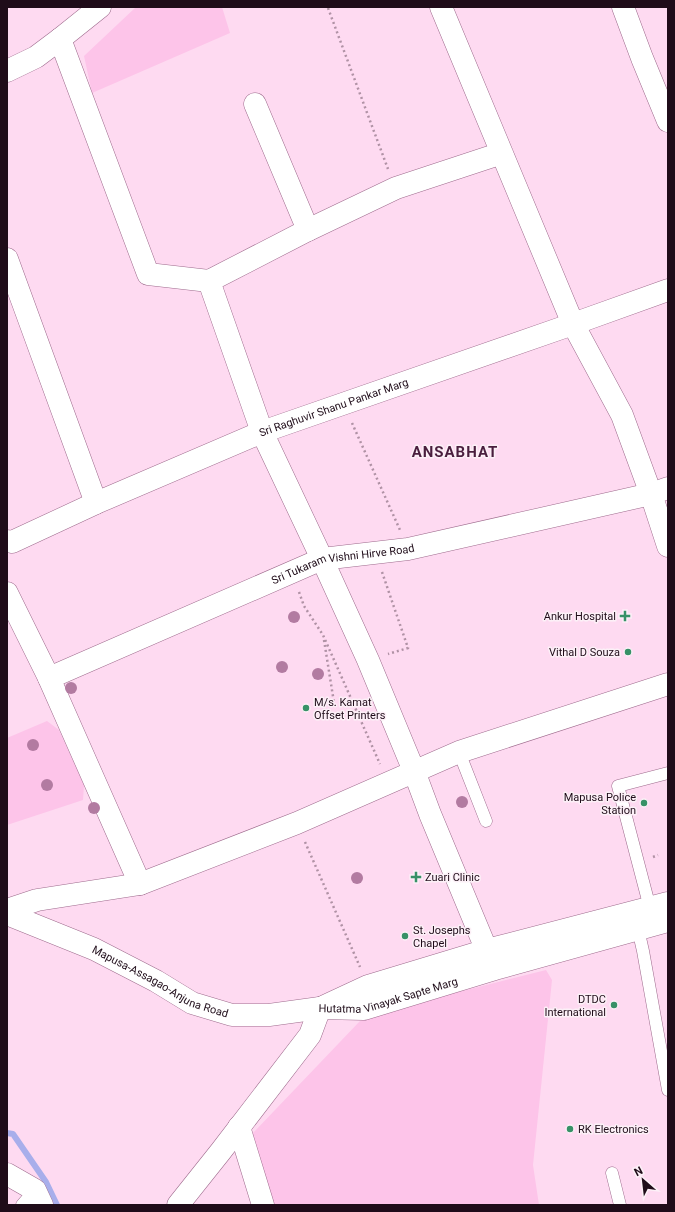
<svg xmlns="http://www.w3.org/2000/svg" width="675" height="1212" font-family="Roboto,sans-serif">
  <style>
    .green { fill: #fdc4e9 }
    .lines { fill: none; stroke-linecap: round; stroke-linejoin: round }
    .stream { stroke: #a8aeeb; stroke-width: 6 }
    .service-casing { stroke: #9e6b8d; stroke-width: 13 }
    .minor-casing { stroke: #9e6b8d; stroke-width: 23 }
    .tertiary-casing { stroke: #9e6b8d; stroke-width: 23 }
    .secondary-casing { stroke: #9e6b8d; stroke-width: 23 }
    .path { stroke: #b092a5; stroke-width: 2.5; stroke-dasharray: 2 3; stroke-linecap: butt }
    .service { stroke: #fff; stroke-width: 12 }
    .minor { stroke: #fff; stroke-width: 22 }
    .tertiary { stroke: #fff; stroke-width: 22 }
    .secondary { stroke: #fff; stroke-width: 22 }
    .tree { fill: #b27ba1 }
    .poi-dot { fill: #379167; stroke: #fcf0f7; stroke-width: 1.5 }
    .labels { text-anchor: middle; stroke-width: 3; stroke-linejoin: round; paint-order: stroke }
    .street-label { font-size: 11px; fill: #1f0c19; stroke: #fcf0f7 }
    .poi-label { font-size: 11px; fill: #1f0c19; stroke: #fcf0f7; text-anchor: end }
    .district-label { font-size: 15px; font-weight: bold; letter-spacing: 1px; fill: #4a1e3e; stroke: #fcf0f7 }
  </style>
  <rect width="100%" height="100%" fill="#fedaf1"/>
  <path class="green" d="M136,7H222L230,33L92,93L84,56Z
    M47,721L59,730L84,785L83,800L7,825V738Z
    M546,970L552,980L533,1165L539,1205H274L252,1134L360,1021L387,1010Z"/>
  <g class="lines">
    <path class="stream" d="M7,1133L13,1134L46,1182L57,1205"/>
    <defs>
      <path id="service" d="M459,752L486,821
        M650,908L618,786L668,773
        M638,929L643,951L668,1090
        M612,1173L620,1205
        M22,1205L35,1190"/>
      <g id="minor">
        <path d="M623,7L642,58L668,121"/>
        <path d="M60,39L148,274L209,281"/>
        <path d="M7,71L36,57L60,39L100,7"/>
        <path d="M255,104L308,230"/>
        <path d="M7,259L96,503"/>
        <path id="s1" d="M7,541L12,542L96,503L262,432L573,324L668,290"/>
        <path d="M7,593L49,678L140,884"/>
        <path id="s2" d="M49,678L322,559L408,549L651,494L668,488"/>
        <path d="M239,1127L263,1205"/>
        <path d="M7,1174L35,1190L42,1205"/>
      </g>
      <path id="tertiary" d="M441,7L573,324L622,415L651,494L668,546
        M7,910L37,900L140,884L297,823L459,752L668,684
        M494,968L430,814L414,771L368,660L322,559L262,432L209,281L308,230L396,188L502,153
        M178,1205L221,1151L310,1035L320,1008"/>
      <g id="secondary">
        <path id="s3" d="M7,914L94,949L156,981L192,1003L232,1015H269L320,1008L364,1009L495,969L668,921"/>
        <path d="M325,1006L368,986L487,950L668,903"/>
      </g>
    </defs>
    <use href="#service" class="service-casing"/>
    <use href="#minor" class="minor-casing"/>
    <use href="#tertiary" class="tertiary-casing"/>
    <use href="#secondary" class="secondary-casing"/>
    <path class="path" d="M328,8L388,169
      M352,423L400,530
      M382,572L408,648L388,654
      M299,592L304,606L323,635L380,764
      M324,640L335,709
      M305,842L360,967
      M653,857L658,855"/>
    <use href="#service" class="service"/>
    <use href="#minor" class="minor"/>
    <use href="#tertiary" class="tertiary"/>
    <use href="#secondary" class="secondary"/>
  </g>
  <g class="tree">
    <circle cx="294" cy="617" r="6"/>
    <circle cx="282" cy="667" r="6"/>
    <circle cx="318" cy="674" r="6"/>
    <circle cx="71" cy="688" r="6"/>
    <circle cx="33" cy="745" r="6"/>
    <circle cx="47" cy="785" r="6"/>
    <circle cx="462" cy="802" r="6"/>
    <circle cx="94" cy="808" r="6"/>
    <circle cx="357" cy="878" r="6"/>
  </g>
  <g class="poi-dot">
    <path d="M623 610h4v4h4v4h-4v4h-4v-4h-4v-4h4z"/>
    <circle cx="628" cy="652" r="4"/>
    <circle cx="306" cy="708" r="4"/>
    <circle cx="644" cy="803" r="4"/>
    <path d="M414 871h4v4h4v4h-4v4h-4v-4h-4v-4h4z"/>
    <circle cx="405" cy="936" r="4"/>
    <circle cx="614" cy="1005" r="4"/>
    <circle cx="570" cy="1129" r="4"/>
  </g>
  <g class="labels">
    <g class="street-label">
      <text dy="4" stroke="none"><textPath href="#s1" startOffset="354">Sri Raghuvir Shanu Pankar Marg</textPath></text>
      <text dy="4" stroke="none"><textPath href="#s2" startOffset="317">Sri Tukaram Vishni Hirve Road</textPath></text>
      <text dy="4" stroke="none"><textPath href="#s3" startOffset="168">Mapusa-Assagao-Anjuna Road</textPath></text>
      <text dy="4" stroke="none"><textPath href="#s3" startOffset="406">Hutatma Vinayak Sapte Marg</textPath></text>
    </g>
    <g class="poi-label">
      <text x="616" y="620">Ankur Hospital</text>
      <text x="620" y="656">Vithal D Souza</text>
      <text x="314" y="706" text-anchor="start">M/s. Kamat<tspan x="314" dy="13">Offset Printers</tspan></text>
      <text x="636" y="801">Mapusa Police<tspan x="636" dy="13">Station</tspan></text>
      <text x="425" y="881" text-anchor="start">Zuari Clinic</text>
      <text x="413" y="934" text-anchor="start">St. Josephs<tspan x="413" dy="13">Chapel</tspan></text>
      <text x="606" y="1003">DTDC<tspan x="606" dy="13">International</tspan></text>
      <text x="578" y="1133" text-anchor="start">RK Electronics</text>
    </g>
    <g class="district-label">
      <text x="455" y="457">ANSABHAT</text>
    </g>
  </g>
  <rect width="675" height="1212" fill="none" stroke="#1f0c19" stroke-width="16"/>
  <g transform="translate(643 1180) rotate(332)" stroke="#fcf0f7" stroke-width="3" paint-order="stroke">
  <path d="M0-3L7 15L0 10L-7 15Z" fill="#1f0c19"/>
  <text y="-6" font-size="11" font-weight="bold" text-anchor="middle" fill="#1f0c19">N</text>
  </g>
</svg>
